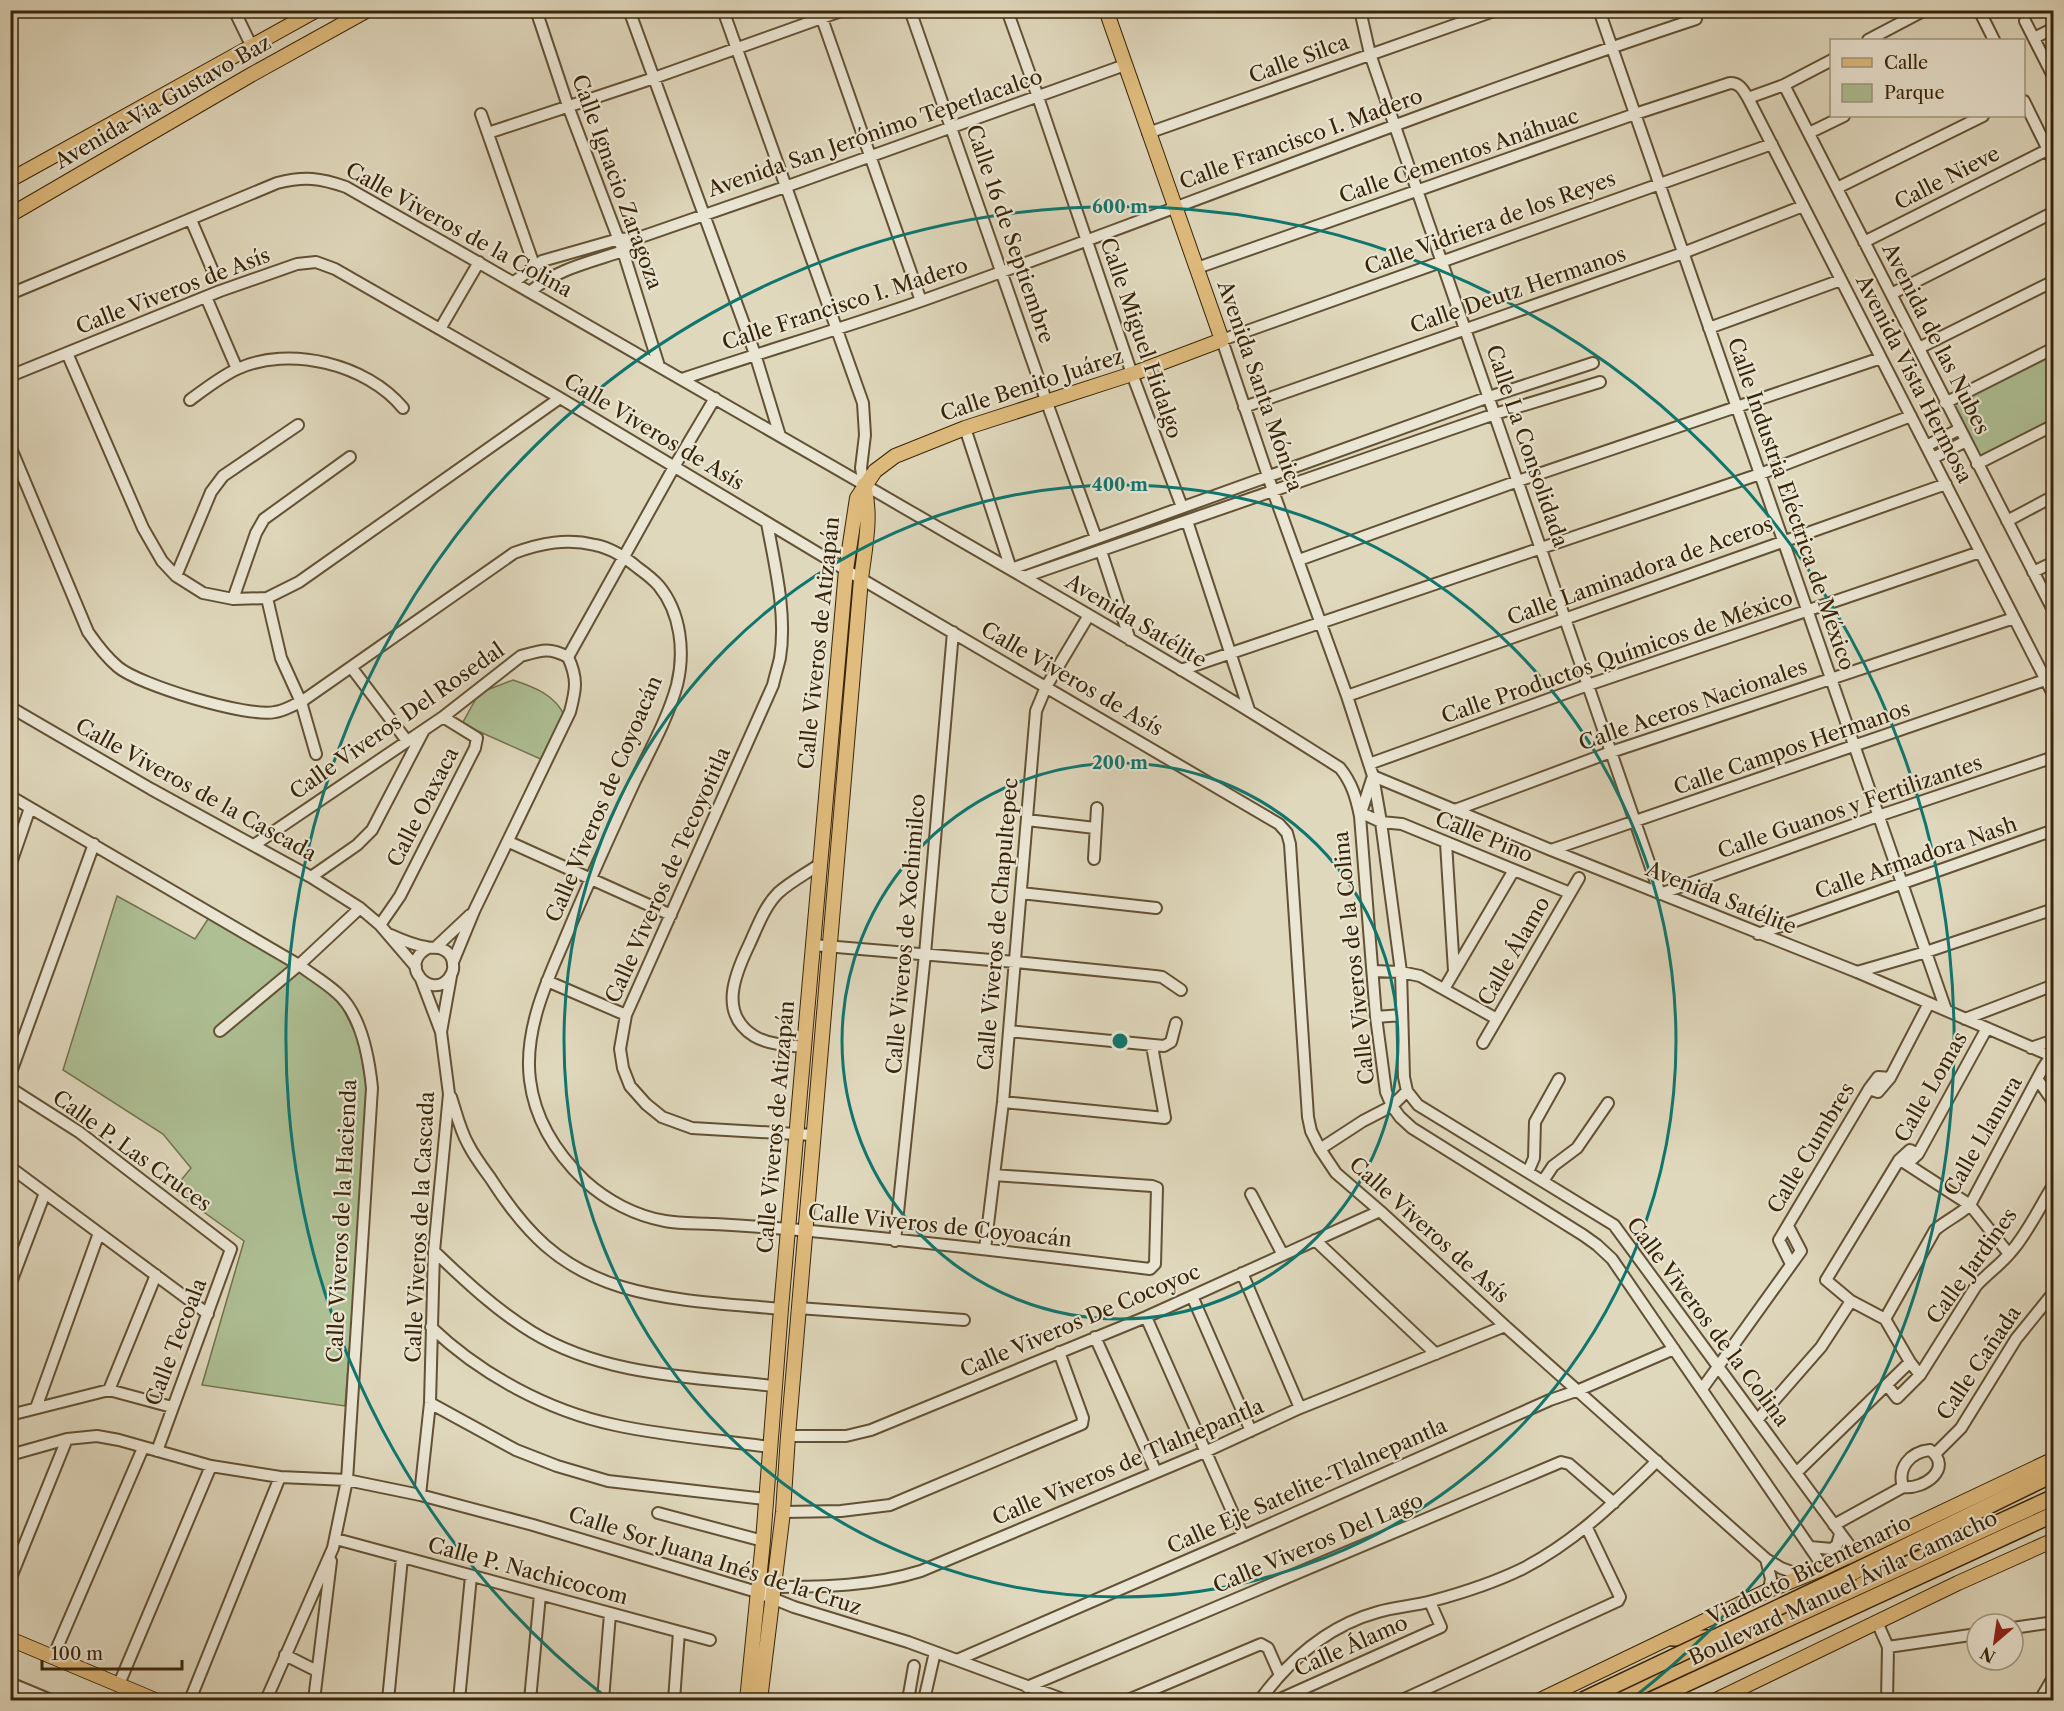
<svg xmlns="http://www.w3.org/2000/svg" width="2064" height="1711" font-family="'Libre Caslon Text',serif">
  <style>
    .green { fill: #aebf94; stroke: #73724e; stroke-width: 1.5 }
    .lines { fill: none; stroke-linecap: round; stroke-linejoin: round }
    .minor-casing { stroke: #625134; stroke-width: 14 }
    .major-casing { stroke: #382407; stroke-width: 16 }
    .highway-casing { stroke: #382407; stroke-width: 18 }
    .minor { stroke: #ebe6d4; stroke-width: 10 }
    .major { stroke: #e0bc7e; stroke-width: 14 }
    .highway { stroke: #e0bc7e; stroke-width: 15 }
    .highway-bridge-casing { stroke: #382407; stroke-width: 18; stroke-linecap: butt }
    .highway-bridge { stroke: #e0bc7e; stroke-width: 15 }
    .ring { fill: none; stroke: #0f766e; stroke-width: 3 }
    .labels { text-anchor: middle; stroke-width: 4.5; stroke-linejoin: round; paint-order: stroke }
    .street-label { font-size: 21px; fill: #382407; stroke: #ebe6d4 }
    .centre { fill: #0f766e; stroke: #ebe6d4; stroke-width: 3 }
    .ring-label { font-size: 18px; text-anchor: middle; font-weight: bold; fill: #0f766e; stroke: #ebe6d4; stroke-width: 4.5; stroke-linejoin: round; paint-order: stroke }
  </style>
  <rect width="100%" height="100%" fill="#e0d8bd"/>
  <filter id="stains"><feTurbulence type="fractalNoise" baseFrequency=".00333" numOctaves="4"/><feColorMatrix values="0 0 0 0 .2 0 0 0 0 .09 0 0 0 0 .02 0 0 0 .5 -.17"/></filter>
  <radialGradient id="worn" r=".72"><stop offset=".6" stop-color="#630" stop-opacity="0"/><stop offset="1" stop-color="#630" stop-opacity=".3"/></radialGradient>
  <path class="green" d="M2053,351V422L1980,460L1951,403Z
    M513,680C534,687 556,695 565,717L545,761L462,724L479,693Z
    M117,896L195,939L210,916L303,972L337,996L358,1039L366,1083L367,1130L345,1406L202,1385L244,1241L173,1190L191,1168L163,1134L63,1070Z"/>
  <g class="lines">
    <defs>
      <path id="minor" d="M234,10L252,47
        M536,10L568,106L623,251L659,366
        M629,10L755,354L780,436
        M723,10L863,403L865,435L861,468L864,485
        M819,10L921,301
        M910,10L1047,403L1096,538
        M1007,10L1038,97L1132,374L1182,507
        M1360,10L1370,54L1660,894L1878,816L2054,757
        M1599,10L1946,1010
        M1979,10L1994,40
        M2025,21L2054,78
        M2034,38L2054,28
        M1868,40L1925,10
        M1784,85L2054,612
        M1748,98L1784,85L1832,60
        M2024,101L2054,162
        M481,114L534,265
        M488,133L654,78L844,10
        M1148,133L1497,10
        M1809,133L1844,116
        M1772,144L1222,340L1273,491L1347,696L1373,776L1381,822L1401,972L1404,1077L1407,1091L1418,1105L1614,1225L1855,1553
        M1837,188L1983,116
        M191,220L215,276
        M1864,242L2047,150
        M1197,268L1635,114L1730,83C1740,83 1743,90 1748,98L2054,696
        M514,282L542,261L619,239L638,238L785,187L1125,65
        M531,291C557,269 591,262 623,251L627,247
        M10,294L277,183C305,176 320,178 346,187C519,285 691,385 863,484C1023,577 1184,668 1340,768C1352,783 1356,797 1360,816
        M1891,294L2054,212
        M206,297L237,369
        M1709,328L1841,280
        M440,329L479,262
        M1919,348L2054,281
        M67,353L143,528L162,561L176,576L203,593L233,599L267,598L299,582L560,398
        M10,376L220,291L297,264L316,262L335,269L560,398L846,570L1279,824L1287,833L1290,844L1308,1117L1311,1131L1320,1149L1336,1173L1380,1211L1505,1326L1766,1559L1781,1568L1803,1576
        M682,379C762,352 844,328 924,300C1182,208 1436,105 1696,19
        M190,400C205,389 220,377 237,369C289,345 367,364 403,408
        M1945,403L2054,348
        M1244,407L1683,253L1803,206
        M965,428L1011,569L1489,397L1593,363
        M10,446L88,632C97,645 106,657 118,667C139,685 248,718 275,712C284,711 293,705 301,702L514,553C541,543 567,538 595,545C611,548 625,557 638,568C645,573 653,579 659,586C681,613 685,652 677,685C668,718 650,750 635,781C610,835 585,890 562,946C544,987 524,1034 530,1080C535,1121 556,1153 585,1181C607,1201 636,1216 665,1221C681,1224 698,1223 714,1224C746,1226 779,1228 811,1231C924,1242 1037,1255 1150,1269L1155,1264L1157,1188L1152,1186L994,1175
        M1926,446L1960,429
        M1933,458L1966,441
        M1977,464L2054,425
        M1187,521L1249,710
        M2007,521L2054,496
        M767,523C775,566 787,614 780,658C778,667 775,676 773,685L626,1015L620,1049L623,1068L630,1086L646,1104L662,1117L692,1128L813,1135
        M1101,551L1130,640
        M1299,560L1518,481L1881,358
        M2033,572L2054,562
        M176,576L211,492L223,476L298,425
        M1024,577L1495,414L1600,382
        M267,598L281,658L301,702L316,754
        M233,599L256,533L264,519L350,457
        M568,657L674,467L715,398
        M351,667L407,741
        M1181,670L1760,474L1911,416
        M1347,696L1946,484
        M10,707L151,789L311,877L360,908L380,925L416,967
        M1369,764L1588,685L1980,552
        M1373,776L1551,850L1857,972L2054,1057
        M1372,779L1360,816L1376,1017L1386,1092L1392,1106L1400,1117L1412,1128L1583,1235L1597,1245L1612,1259L1824,1568
        M10,796L299,965C311,974 325,982 337,993C361,1014 369,1058 372,1088L347,1480L333,1548L266,1700
        M1455,810L1611,752L2014,618
        M1360,816L1366,815L1381,822L1402,824L1570,893
        M1027,820L1095,828
        M509,842L671,915
        M1446,843L1454,971
        M254,845L443,717L521,656C542,650 549,647 568,657
        M1551,850L2045,680
        M1094,859L1097,808
        M10,866L30,808
        M311,877L357,845L372,830L423,732
        M1021,893L1156,908
        M380,925L400,896L475,748L477,738L443,717
        M1758,934L2054,830
        M391,935C402,940 414,945 426,947C432,949 438,946 444,950C450,953 453,959 453,965C454,970 452,974 449,978C431,1001 397,964 428,948
        M813,945L1015,962L1155,976L1162,977L1181,990
        M436,947L470,915
        M453,962L474,911L570,712C576,689 578,679 568,657
        M1373,971L1401,972L1420,976L1497,1019
        M1857,972L1926,952L2054,909
        M547,981L626,1015
        M1444,989L1514,870
        M1376,1017L1402,1015
        M1965,1019L2054,985
        M220,1031L299,965L360,908
        M1009,1031L1164,1046L1171,1042L1176,1023
        M441,1032L451,976
        M1483,1043L1579,878
        M804,1047C788,1045 769,1045 754,1036C719,1014 734,976 749,945C757,928 764,907 778,893C790,882 807,873 820,864
        M2031,1048L2054,1040
        M10,1075L94,844
        M2038,1080L2054,1103
        M10,1088L79,1132L231,1249L157,1451
        M1869,1089L1878,1092L1890,1078L1929,1003
        M451,1097C456,1112 460,1130 468,1144C474,1156 483,1168 491,1179C525,1232 559,1268 622,1287C673,1302 728,1304 781,1309
        M1003,1102L1165,1118L1152,1046
        M1320,1149L1363,1121L1392,1106L1407,1091
        M1918,1154L1910,1150L1899,1160L1826,1280L1851,1301L1885,1319L1910,1362L1920,1375
        M1902,1161L1970,1205L2009,1254
        M1907,1164L1918,1154L1987,1028
        M10,1167L208,1314
        M1528,1172L1534,1158L1535,1122L1559,1079
        M1543,1181L1553,1166L1577,1148L1608,1103
        M1251,1194L1283,1255
        M1315,1240L1436,1354
        M895,1241L925,954L953,632
        M985,1249L1003,1102L1036,711L1046,687L1089,615
        M434,1251C464,1280 496,1310 532,1332C604,1376 692,1377 774,1386
        M1791,1264L1779,1240L1869,1089L1878,1077L1890,1078
        M1242,1273L1300,1408
        M10,1285L45,1193
        M1192,1296L1251,1431
        M798,1308L964,1320
        M1146,1317L1243,1536
        M1885,1319L1935,1230C1947,1220 1959,1215 1970,1205L2043,1068L2051,1056
        M431,1327C480,1374 548,1411 615,1425C666,1436 718,1440 770,1447
        M1095,1337L1156,1472
        M1887,1385L1897,1398L1920,1375L1976,1286C1987,1274 2000,1265 2010,1253C2028,1233 2040,1206 2054,1184
        M1702,1389L1801,1251L1788,1226
        M109,1390L156,1275
        M430,1403L516,1450L557,1466L608,1481L765,1499
        M36,1408L99,1233
        M10,1415L109,1390L172,1407
        M1758,1419L1821,1347L1851,1301
        M788,1436H846L871,1430L1146,1317L1380,1211
        M1930,1450C1954,1468 1924,1490 1903,1487C1897,1468 1910,1452 1930,1450Z
        M1935,1454L1961,1428L2016,1339L2054,1292
        M10,1455L67,1439L97,1436L119,1440L211,1466L280,1477L347,1480L420,1495L533,1525L757,1592L794,1607L908,1642L1065,1700
        M1796,1473L1910,1362
        M420,1495L430,1403L434,1251L449,1094L441,1032L421,979
        M783,1512L841,1511L890,1505L1082,1424L1083,1418L1059,1352
        M658,1513L763,1541
        M1834,1525L1903,1487
        M336,1539L710,1640
        M1810,1547L1832,1549L1837,1545L1840,1534
        M1766,1559L1771,1579L1769,1590
        M10,1580L67,1439
        M767,1589L774,1587C824,1587 873,1586 921,1571L1207,1451L1300,1408L1505,1326
        M1877,1622L1888,1647L1887,1700
        M2013,1628L2054,1622
        M1888,1647L1977,1634
        M285,1655L317,1671
        M53,1657L143,1448
        M957,1660L1243,1536L1550,1400L1579,1390L1674,1349
        M10,1683L51,1700
        M119,1684L211,1466
        M1027,1687L1561,1462L1569,1464L1614,1503
        M190,1700L280,1477
        M314,1700L331,1561
        M388,1700L402,1558
        M459,1700L471,1576
        M530,1700L540,1595
        M603,1700L610,1614
        M674,1700L679,1632
        M908,1700L914,1666
        M924,1700L935,1652
        M1128,1700L1261,1644L1268,1648L1279,1673
        M1260,1700C1290,1659 1327,1626 1378,1612C1395,1607 1414,1606 1432,1601C1462,1593 1493,1583 1522,1569C1575,1542 1615,1502 1657,1461
        M1278,1700L1441,1627L1430,1602
        M1402,1700L1618,1601L1620,1597L1587,1528
        M2040,1700L2054,1676"/>
      <path id="major" d="M10,180L317,10
        M10,215L249,76L368,10
        M10,1639L155,1700
        M747,1700L763,1541L781,1309L846,570L857,498L875,471L895,456L965,428L1132,374L1222,340L1106,10
        M760,1700L783,1512L788,1436L861,579C865,547 872,517 864,485
        M1540,1700L1769,1590L1824,1568L2054,1459
        M1716,1700L1958,1583L2054,1540"/>
      <path id="highway" d="M1853,1572L2054,1474
        M1672,1638H1716
        M1611,1700L2054,1497
        M1651,1700L2054,1514"/>
    </defs>
    <use href="#minor" class="minor-casing"/>
    <use href="#major" class="major-casing"/>
    <use href="#highway" class="highway-casing"/>
    <use href="#minor" class="minor"/>
    <use href="#major" class="major"/>
    <use href="#highway" class="highway"/>
    <defs>
      <path id="highway-bridge" d="M1583,1700L1853,1572"/>
    </defs>
    <use href="#highway-bridge" class="highway-bridge-casing"/>
    <use href="#highway-bridge" class="highway-bridge"/>
  </g>
  <g class="ring">
    <circle cx="1120" cy="1041" r="278"/>
    <circle cx="1120" cy="1041" r="556"/>
    <path d="M607 1698A834 834 0 1 1 1633 1698"/>
  </g>
  <g class="labels">
    <g class="street-label">
      <text transform="translate(1299 59) rotate(-20)" y="7">Calle Silca</text>
      <text transform="translate(163 102) rotate(-30)" y="7">Avenida Via Gustavo Baz</text>
      <text transform="translate(875 133) rotate(-19)" y="7">Avenida San Jerónimo Tepetlacalco</text>
      <text transform="translate(1301 139) rotate(-20)" y="7">Calle Francisco I. Madero</text>
      <text transform="translate(1459 156) rotate(-19)" y="7">Calle Cementos Anáhuac</text>
      <text transform="translate(1947 178) rotate(-27)" y="7">Calle Nieve</text>
      <text transform="translate(617 182) rotate(70)" y="7">Calle Ignacio Zaragoza</text>
      <text transform="translate(1490 223) rotate(-20)" y="7">Calle Vidriera de los Reyes</text>
      <text transform="translate(459 230) rotate(29)" y="7">Calle Viveros de la Colina</text>
      <text transform="translate(1010 234) rotate(71)" y="7">Calle 16 de Septiembre</text>
      <text transform="translate(1518 290) rotate(-19)" y="7">Calle Deutz Hermanos</text>
      <text transform="translate(173 291) rotate(-21)" y="7">Calle Viveros de Asís</text>
      <text transform="translate(845 304) rotate(-18)" y="7">Calle Francisco I. Madero</text>
      <text transform="translate(1141 338) rotate(71)" y="7">Calle Miguel Hidalgo</text>
      <text transform="translate(1936 339) rotate(63)" y="7">Avenida de las Nubes</text>
      <text transform="translate(1914 379) rotate(63)" y="7">Avenida Vista Hermosa</text>
      <text transform="translate(1032 385) rotate(-18)" y="7">Calle Benito Juárez</text>
      <text transform="translate(1260 386) rotate(71)" y="7">Avenida Santa Mónica</text>
      <text transform="translate(654 432) rotate(31)" y="7">Calle Viveros de Asís</text>
      <text transform="translate(1527 446) rotate(71)" y="7">Calle La Consolidada</text>
      <text transform="translate(1791 504) rotate(71)" y="7">Calle Industria Eléctrica de México</text>
      <text transform="translate(1640 571) rotate(-20)" y="7">Calle Laminadora de Aceros</text>
      <text transform="translate(1136 621) rotate(31)" y="7">Avenida Satélite</text>
      <text transform="translate(819 643) rotate(-84)" y="7">Calle Viveros de Atizapán</text>
      <text transform="translate(1617 657) rotate(-19)" y="7">Calle Productos Químicos de México</text>
      <text transform="translate(1072 679) rotate(30)" y="7">Calle Viveros de Asís</text>
      <text transform="translate(1693 705) rotate(-19)" y="7">Calle Aceros Nacionales</text>
      <text transform="translate(397 721) rotate(-35)" y="7">Calle Viveros Del Rosedal</text>
      <text transform="translate(1792 748) rotate(-19)" y="7">Calle Campos Hermanos</text>
      <text transform="translate(196 790) rotate(29)" y="7">Calle Viveros de la Cascada</text>
      <text transform="translate(604 799) rotate(-67)" y="7">Calle Viveros de Coyoacán</text>
      <text transform="translate(423 807) rotate(-63)" y="7">Calle Oaxaca</text>
      <text transform="translate(1850 807) rotate(-19)" y="7">Calle Guanos y Fertilizantes</text>
      <text transform="translate(1484 837) rotate(22)" y="7">Calle Pino</text>
      <text transform="translate(1916 858) rotate(-19)" y="7">Calle Armadora Nash</text>
      <text transform="translate(668 875) rotate(-66)" y="7">Calle Viveros de Tecoyotitla</text>
      <text transform="translate(1721 898) rotate(22)" y="7">Avenida Satélite</text>
      <text transform="translate(998 924) rotate(-85)" y="7">Calle Viveros de Chapultepec</text>
      <text transform="translate(906 934) rotate(-85)" y="7">Calle Viveros de Xochimilco</text>
      <text transform="translate(1514 951) rotate(-60)" y="7">Calle Álamo</text>
      <text transform="translate(1354 958) rotate(-96)" y="7">Calle Viveros de la Colina</text>
      <text transform="translate(1931 1087) rotate(-60)" y="7">Calle Lomas</text>
      <text transform="translate(776 1127) rotate(-85)" y="7">Calle Viveros de Atizapán</text>
      <text transform="translate(1983 1136) rotate(-60)" y="7">Calle Llanura</text>
      <text transform="translate(1811 1148) rotate(-59)" y="7">Calle Cumbres</text>
      <text transform="translate(132 1151) rotate(36)" y="7">Calle P. Las Cruces</text>
      <text transform="translate(342 1221) rotate(-87)" y="7">Calle Viveros de la Hacienda</text>
      <text transform="translate(940 1226) rotate(6)" y="7">Calle Viveros de Coyoacán</text>
      <text transform="translate(420 1227) rotate(-87)" y="7">Calle Viveros de la Cascada</text>
      <text transform="translate(1429 1230) rotate(42)" y="7">Calle Viveros de Asís</text>
      <text transform="translate(1972 1266) rotate(-54)" y="7">Calle Jardines</text>
      <text transform="translate(1080 1321) rotate(-23)" y="7">Calle Viveros De Cocoyoc</text>
      <text transform="translate(1708 1322) rotate(53)" y="7">Calle Viveros de la Colina</text>
      <text transform="translate(176 1342) rotate(-69)" y="7">Calle Tecoala</text>
      <text transform="translate(1979 1363) rotate(-56)" y="7">Calle Cañada</text>
      <text transform="translate(1128 1462) rotate(-23)" y="7">Calle Viveros de Tlalnepantla</text>
      <text transform="translate(1307 1486) rotate(-24)" y="7">Calle Eje Satelite-Tlalnepantla</text>
      <text transform="translate(1318 1543) rotate(-23)" y="7">Calle Viveros Del Lago</text>
      <text transform="translate(715 1561) rotate(18)" y="7">Calle Sor Juana Inés de la Cruz</text>
      <text transform="translate(1809 1570) rotate(-26)" y="7">Viaducto Bicentenario</text>
      <text transform="translate(528 1571) rotate(15)" y="7">Calle P. Nachicocom</text>
      <text transform="translate(1843 1588) rotate(-25)" y="7">Boulevard Manuel Ávila Camacho</text>
      <text transform="translate(1351 1646) rotate(-24)" y="7">Calle Álamo</text>
    </g>
  </g>
  <circle cx="1120" cy="1041" r="9" class="centre"/>
  <g class="ring-label">
    <text x="1120" y="213">600 m</text>
    <text x="1120" y="491">400 m</text>
    <text x="1120" y="769">200 m</text>
  </g>
  <rect width="2064" height="1711" fill="none" stroke="#e0d8bd" stroke-width="36"/>
  <rect x="12" y="12" width="2040" height="1687" fill="none" stroke="#382407" stroke-width="3"/>
  <rect x="18" y="18" width="2028" height="1675" fill="none" stroke="#382407" stroke-width="1.5"/>
  <rect x="1830" y="39" width="195" height="78" fill="#ebe6d4" stroke="#a39882" stroke-width="1.5"/>
  <rect x="1842" y="58" width="30" height="9" fill="#e0bc7e" stroke="#a39882" stroke-width="1.5"/>
  <text x="1884" y="69" font-size="18" fill="#382407">Calle</text>
  <rect x="1842" y="84" width="30" height="18" fill="#aebf94" stroke="#a39882" stroke-width="1.5"/>
  <text x="1884" y="99" font-size="18" fill="#382407">Parque</text>
  <g transform="translate(1995 1642) rotate(209)"><circle r="28" fill="#ebe6d4" stroke="#a39882" stroke-width="1.5"/>
  <path d="M0-4.5L10 22L0 15L-10 22Z" fill="#8f2418"/>
  <text y="-9" font-size="16" font-weight="bold" text-anchor="middle" fill="#382407">N</text>
  </g>
  <path d="M42 1660v9h140v-9" fill="none" stroke="#382407" stroke-width="3"/>
  <text x="51" y="1660" font-size="18" fill="#382407" stroke="#ebe6d4" stroke-width="4.5" paint-order="stroke">100 m</text>
  <rect width="100%" height="100%" filter="url(#stains)"/>
  <rect width="100%" height="100%" fill="url(#worn)"/>
</svg>
